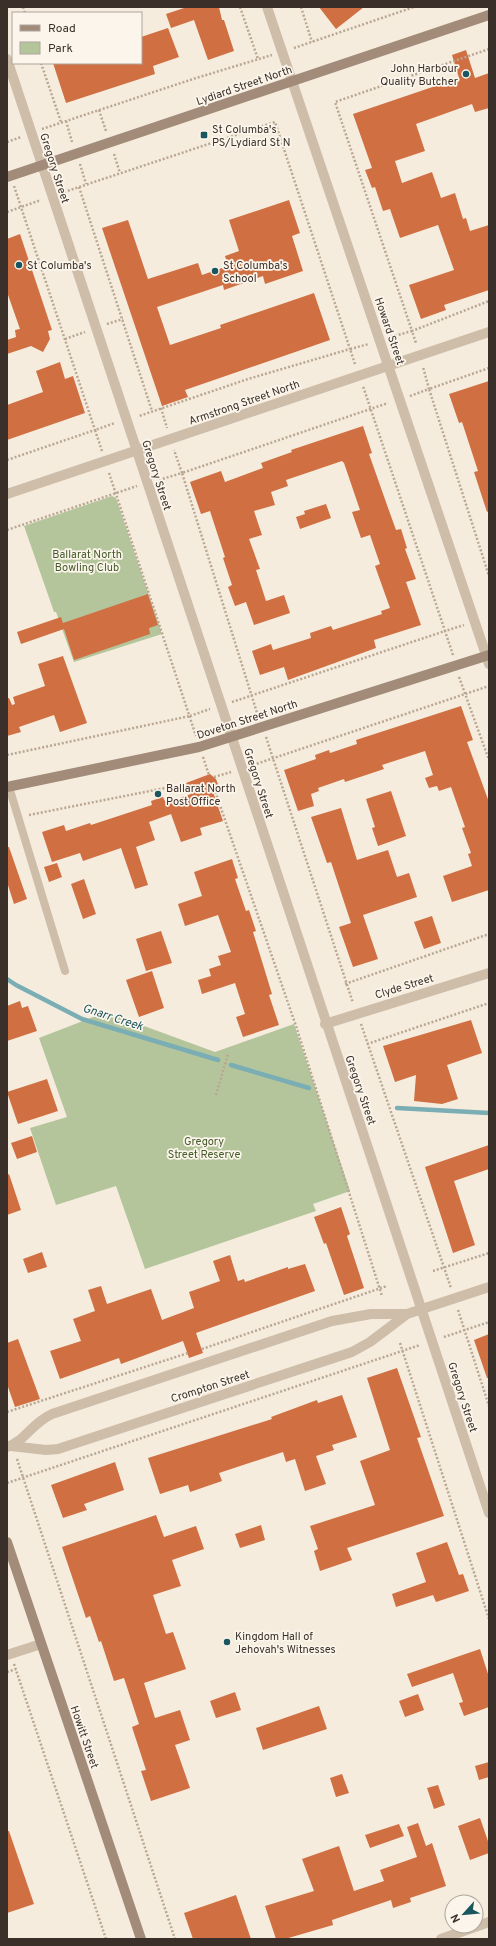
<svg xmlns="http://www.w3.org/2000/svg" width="496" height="1946" font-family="Overpass,sans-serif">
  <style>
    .green { fill: #b4c59c }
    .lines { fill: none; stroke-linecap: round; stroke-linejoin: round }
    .stream { stroke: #7aadb4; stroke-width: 4.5 }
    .building { fill: #d06f41 }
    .path { stroke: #baa792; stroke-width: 2.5; stroke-dasharray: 2 2; stroke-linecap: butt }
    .lane { stroke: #cebda8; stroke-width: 8 }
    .street { stroke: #cebda8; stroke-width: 10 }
    .secondary { stroke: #a28c79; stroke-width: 10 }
    .poi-dot { fill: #1a5660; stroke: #fbf5eb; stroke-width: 1.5 }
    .labels { text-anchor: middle; stroke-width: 3.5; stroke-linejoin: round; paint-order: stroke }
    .poi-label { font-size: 11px; fill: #3b3029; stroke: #fbf5eb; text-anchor: start }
    .street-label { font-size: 11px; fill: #3b3029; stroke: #fbf5eb }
    .park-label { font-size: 11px; fill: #455b2a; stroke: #fbf5eb }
    .water-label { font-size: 12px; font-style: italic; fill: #1a5660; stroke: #fbf5eb }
  </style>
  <rect width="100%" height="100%" fill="#f5ecde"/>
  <path class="green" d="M112,496L116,498L162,634L74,662L56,612H54L24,526Z
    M106,1012L215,1052L294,1024L350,1191L313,1204L316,1211L145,1269L116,1186L56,1205L30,1128L67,1117L39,1038Z"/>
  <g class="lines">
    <path class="stream" d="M7,979L16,985L82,1019L218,1060
      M231,1065L309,1088
      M397,1108L489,1113"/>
  </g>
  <path class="building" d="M187,7H219L222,20H224L234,51L208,60L194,20L171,28L166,14Z
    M319,7H364L336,29Z
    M168,28L179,57L153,66L155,74L66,103L53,63H141V37Z
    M466,50L475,78L489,73V108L475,112L472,104L416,124L425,151L395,161L402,183L432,172L441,198L455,193L463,219L466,218L470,231L489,225V290L444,305L446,310L421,319L409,285L454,270L438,225L400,238L390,209L383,211L375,187L372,188L365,170L372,168L353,114L459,78L452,55Z
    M289,200L300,233L292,236L303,271L265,284L263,276L224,290L223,285L157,307L170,345L221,328L220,325L314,293L330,340L185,390L188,397L162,406L102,228L128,220L148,279L198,263L202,275L228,266L225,256L239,251L229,220Z
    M20,234L52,330L48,331L50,339L43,352L31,346L7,354V340L16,337L15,330L20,329L7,292V239Z
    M60,362L65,379L73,376L85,413L7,440V405L43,392L36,371Z
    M489,381V511L487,512L474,472L478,471L462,422L459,423L449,394Z
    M363,426L372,453L369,454L387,505L396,530L401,529L407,548L405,549L416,579L406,582L421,625L374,640L376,648L288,680L284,667L260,675L252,651L271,644L273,650L311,638L310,633L331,626L333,630L382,614L381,611L390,608L375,566L380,564L370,535L361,538L352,512L360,510L344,463L342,461L286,480L288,486L271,492L275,505L254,511L262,535L249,539L260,569L256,570L266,601L284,595L290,613L254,625L246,602L235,606L228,587L232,585L223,558L225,557L210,511L201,514L190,482L221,471L225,482L263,468L261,463L292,452L291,450Z
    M326,504L331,518L300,529L296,517L305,514L304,511Z
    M148,594L158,625L149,628L150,634L74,660L64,629L21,644L17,632L61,617L63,623Z
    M63,656L87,723L60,732L54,715L19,727L21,732L7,736V698H9L12,705L15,704L13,697L45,686L38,664Z
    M461,706L473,740L467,742L489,802V890L452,902L443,876L472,866L468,854L471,853L462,828L465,827L451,787L439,791L437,786L429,788L425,778L433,775L425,751L382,765L384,769L345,782L344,779L318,788L319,791L311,794L314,806L298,811L284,770L316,759L315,755L329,750L330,753L357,744L356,740Z
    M210,774L216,779L219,787L212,789L223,821L200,828L202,835L181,842L171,814L149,822L155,840L136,847L148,885L135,889L121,848L83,861L80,853L52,862L42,832L64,825L66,831L90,823L91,825L152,805L151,801L163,797L166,803L191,794L186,783Z
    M391,791L406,836L378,846L372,828L375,827L366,799Z
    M341,808L357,860L388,850L397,877L409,873L417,897L363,915L378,959L353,967L339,927L351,923L331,862L327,863L311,817Z
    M7,847H9L27,899L14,904L7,882Z
    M232,859L238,878L235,879L246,911L249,910L256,931L253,932L272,994L269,995L279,1025L243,1037L236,1017L245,1014L235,983L202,994L198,980L211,976L209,969L221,965L218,956L231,952L218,915L185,926L178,904L202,896L194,872Z
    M57,863L62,877L49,882L44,867Z
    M84,879L96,914L83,919L71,884Z
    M432,916L441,943L424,949L414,922Z
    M161,931L172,963L146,971L136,939Z
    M152,971L164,1008L139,1017L126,980Z
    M20,1001L22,1008L28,1006L37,1031L7,1041V1006Z
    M471,1020L482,1053L447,1065L458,1099L442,1104L414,1101L416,1075L395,1082L383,1046Z
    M47,1079L58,1111L18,1124L7,1092Z
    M32,1136L37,1152L17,1159L11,1143Z
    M489,1145V1169L454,1181L475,1245L453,1253L425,1167Z
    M9,1174L21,1210L7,1215V1175Z
    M341,1207L350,1234L347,1236L364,1288L344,1295L326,1243L324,1244L314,1217Z
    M42,1252L47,1267L28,1273L23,1259Z
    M230,1255L238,1281L244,1279L245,1282L288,1267V1269L305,1264L315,1291L196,1333L203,1353L189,1358L183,1341L121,1364L119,1358L60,1379L50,1351L81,1341L73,1319L95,1311L88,1290L101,1286L107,1304L151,1289L162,1320L194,1308L189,1292L220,1281L213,1261Z
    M489,1334V1378H487L474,1340Z
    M18,1339L40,1399L15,1407L7,1384V1343Z
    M397,1368L421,1437L417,1438L444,1516L347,1548L352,1560L320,1571L314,1551L318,1549L310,1526L375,1505L360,1461L390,1450L367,1378Z
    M342,1395L357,1437L332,1445L334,1450L316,1456L326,1484L305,1491L295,1459L286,1462L283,1452L219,1473L222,1481L190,1492L188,1485L160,1494L148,1458L272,1419L271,1417L317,1400L318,1403Z
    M115,1462L124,1490L84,1504L87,1510L63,1518L51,1485Z
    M156,1515L164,1537L196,1526L204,1549L172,1560L181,1586L153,1595L166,1634L173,1632L186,1669L144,1683L155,1718L180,1710L190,1740L175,1745L190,1788L151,1801L141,1771L146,1770L132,1727L139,1724L124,1678L114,1681L101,1641L99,1642L90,1616L86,1618L62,1547Z
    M261,1525L265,1540L240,1548L235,1534Z
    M447,1542L459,1575L463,1574L469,1591L436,1602L433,1595L396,1607L392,1594L426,1582L416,1553Z
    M480,1649L489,1677V1707L464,1716L459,1703L463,1702L453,1673L412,1687L407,1674Z
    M235,1692L241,1710L216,1718L210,1701Z
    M418,1694L424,1710L405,1717L399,1701Z
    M319,1706L327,1729L263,1750L256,1728Z
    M489,1762V1777L479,1780L475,1766Z
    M342,1774L349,1793L336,1797L330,1778Z
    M438,1785L445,1805L434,1809L427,1788Z
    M480,1818L489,1844V1853L470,1860L458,1826Z
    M418,1823L426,1846L432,1843L446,1886L410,1898L411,1902L393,1908L391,1900L332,1920L333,1925L285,1939H276L265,1906L314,1891L302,1859L339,1846L354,1891L384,1881L380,1870L417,1857L407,1827Z
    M399,1824L404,1836L370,1848L365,1835Z
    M7,1831H9L34,1904L7,1913Z
    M236,1895L251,1939H193L184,1913Z"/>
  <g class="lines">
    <path class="path" d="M23,7L25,13
      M240,7L258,59
      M301,7L312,42
      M294,48L414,7
      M489,49L335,102L412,331L489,301
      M41,63L61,122
      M99,110L106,131
      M66,121L72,142
      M42,129L193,79L272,55
      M7,142L21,137
      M114,154L120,173
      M80,164L86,184
      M79,187L152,411
      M64,192L275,122L350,349L248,379L139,416
      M7,212L41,200
      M107,324L123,319
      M391,337L412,331L416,343
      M65,339L85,332
      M355,364L350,349L369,344
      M489,368L429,389L489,576
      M410,396L429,389L423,367
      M161,408L167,428
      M102,451L95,430L115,423
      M7,460L95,430L14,186
      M109,473L196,736
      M159,480L182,473L174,450
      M7,530L137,486
      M453,655L445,631L464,625
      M459,677L489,760
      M232,702L445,631L363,386
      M190,716L210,709
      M258,716L182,473L388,403
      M266,737L353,1003
      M7,755L190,716
      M203,757L209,775
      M253,765L489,686
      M214,777L231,772
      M214,788L296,1026L382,1296
      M29,815L170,787L187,785
      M345,984L489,934
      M361,1024L451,1288
      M367,1044L489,1003
      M216,1095L228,1054
      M433,1271L489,1253
      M458,1310L489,1406
      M444,1337L489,1322
      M400,1343L489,1619
      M202,1349L387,1286
      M7,1412L188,1353
      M17,1459L175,1939
      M7,1483L420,1345
      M14,1664L106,1939
      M7,1672L16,1669"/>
    <path class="lane" d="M9,787L65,971"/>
    <path class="street" d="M267,7L489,664
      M7,59L489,1513
      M7,494L489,332
      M325,1024L489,973
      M11,1446L46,1450L58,1449L352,1352L370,1342L407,1314
      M7,1447C24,1442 32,1423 52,1414L332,1321L371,1314H407L489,1287
      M7,1655L41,1644
      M441,1939L489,1922"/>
    <path class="secondary" d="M7,177L489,15
      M7,787L199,747L489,655
      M7,1542L141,1939"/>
  </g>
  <g class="poi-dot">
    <circle cx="466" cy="74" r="4"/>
    <rect x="200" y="131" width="8" height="8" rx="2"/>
    <circle cx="19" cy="265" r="4"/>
    <circle cx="215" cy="271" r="4"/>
    <circle cx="158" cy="794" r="4"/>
    <circle cx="227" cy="1642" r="4"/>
  </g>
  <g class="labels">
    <g class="poi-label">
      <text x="458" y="72" text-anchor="end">John Harbour<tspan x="458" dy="13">Quality Butcher</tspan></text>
      <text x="212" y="133">St Columba's<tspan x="212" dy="13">PS/Lydiard St N</tspan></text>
      <text x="27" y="269">St Columba's</text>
      <text x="223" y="269">St Columba's<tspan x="223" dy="13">School</tspan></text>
      <text x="166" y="792">Ballarat North<tspan x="166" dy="13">Post Office</tspan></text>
      <text x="235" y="1640">Kingdom Hall of<tspan x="235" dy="13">Jehovah's Witnesses</tspan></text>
    </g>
    <g class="street-label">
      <text transform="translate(244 85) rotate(-19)" y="4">Lydiard Street North</text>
      <text transform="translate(55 168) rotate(72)" y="4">Gregory Street</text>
      <text transform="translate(390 331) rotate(71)" y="4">Howard Street</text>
      <text transform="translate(244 402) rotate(-19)" y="4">Armstrong Street North</text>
      <text transform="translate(157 475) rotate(72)" y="4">Gregory Street</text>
      <text transform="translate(247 719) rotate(-18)" y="4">Doveton Street North</text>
      <text transform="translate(259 783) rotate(72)" y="4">Gregory Street</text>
      <text transform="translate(404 986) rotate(-17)" y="4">Clyde Street</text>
      <text transform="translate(361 1090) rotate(71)" y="4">Gregory Street</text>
      <text transform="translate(210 1386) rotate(-18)" y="4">Crompton Street</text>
      <text transform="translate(463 1397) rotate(72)" y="4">Gregory Street</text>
      <text transform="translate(85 1737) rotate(71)" y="4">Howitt Street</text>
    </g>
    <g class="park-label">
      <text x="87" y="558">Ballarat North<tspan x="87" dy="13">Bowling Club</tspan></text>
      <text x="204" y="1145">Gregory<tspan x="204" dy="13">Street Reserve</tspan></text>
    </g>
    <g class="water-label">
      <text transform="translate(113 1017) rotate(18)" y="4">Gnarr Creek</text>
    </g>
  </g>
  <rect width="496" height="1946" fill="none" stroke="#3b3029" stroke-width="16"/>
  <rect x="12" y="12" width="130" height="52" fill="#fbf5eb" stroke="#aea69d"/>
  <rect x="20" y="25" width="20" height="6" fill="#a28c79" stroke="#aea69d"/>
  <text x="48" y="32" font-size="12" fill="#3b3029">Road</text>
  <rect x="20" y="42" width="20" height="12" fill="#b4c59c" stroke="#aea69d"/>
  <text x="48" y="52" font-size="12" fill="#3b3029">Park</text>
  <g transform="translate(464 1914) rotate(243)"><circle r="19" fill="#fbf5eb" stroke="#aea69d"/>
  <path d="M0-3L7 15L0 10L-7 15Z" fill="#1a5660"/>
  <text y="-6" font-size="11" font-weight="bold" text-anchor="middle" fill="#3b3029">N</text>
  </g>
</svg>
